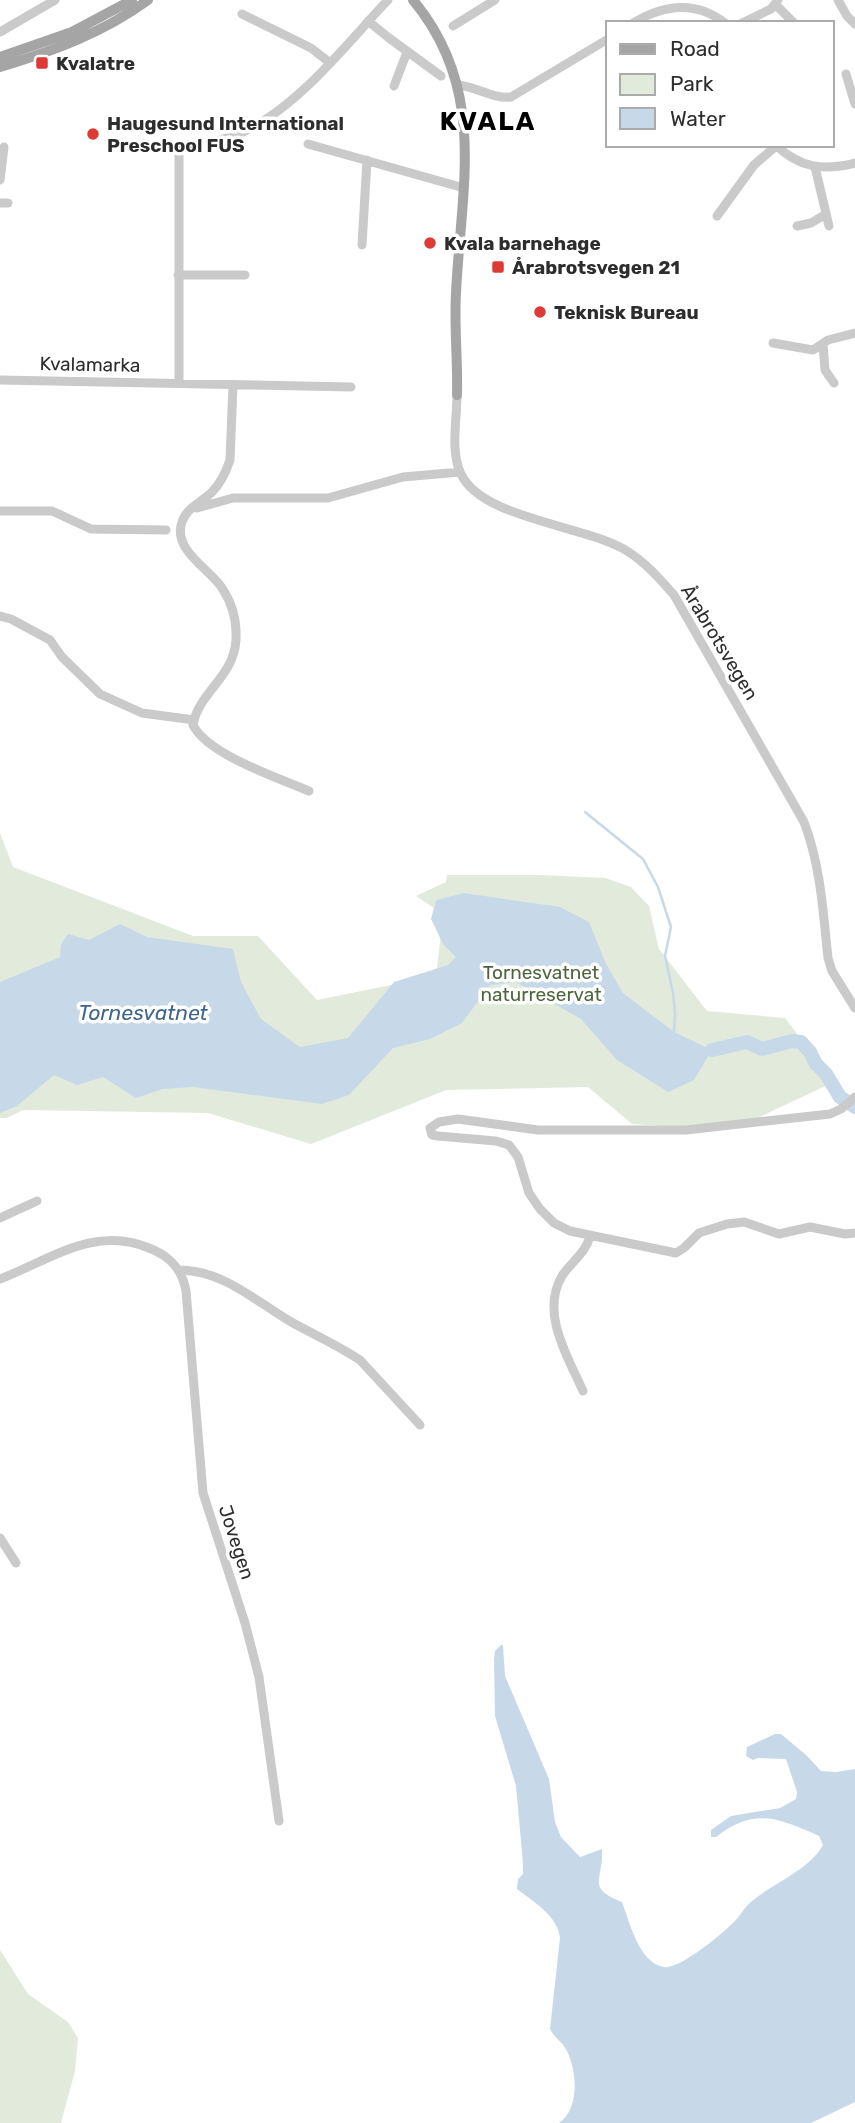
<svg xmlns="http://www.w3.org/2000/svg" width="855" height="2123" font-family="Rubik,sans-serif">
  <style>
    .green { fill: #e1eadb }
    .water { fill: #c7d9e9 }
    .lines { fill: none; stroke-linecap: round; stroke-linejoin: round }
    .stream { stroke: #c7d9e9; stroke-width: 2.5 }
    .river { stroke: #c7d9e9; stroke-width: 14 }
    .minor { stroke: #cacaca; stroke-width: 9 }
    .major { stroke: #a5a5a5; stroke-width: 10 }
    .poi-dot { fill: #dd3a35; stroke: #fff; stroke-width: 2.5 }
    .labels { text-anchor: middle; stroke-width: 7; stroke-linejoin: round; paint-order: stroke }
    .poi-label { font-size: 19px; font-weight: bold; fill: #2d2d2d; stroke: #fff; text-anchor: start }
    .street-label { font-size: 19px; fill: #2d2d2d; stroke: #fff }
    .park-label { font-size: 19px; fill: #4c663c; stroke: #fff }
    .water-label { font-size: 21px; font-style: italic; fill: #3f658b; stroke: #fff }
    .district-label { font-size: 26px; font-weight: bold; letter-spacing: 2px; fill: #000; stroke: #fff }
  </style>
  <rect width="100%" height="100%" fill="#fff"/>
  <path class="green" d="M0,833L13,867L193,936H258L317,1000L436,976L445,898L436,900L434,908L416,896L446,882L447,875H539L605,878L631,887L649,906L659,949L707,1011L785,1018L834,1082L751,1121L690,1128L632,1124L588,1087L446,1090L311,1144L208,1113L23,1110L7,1118H0Z
    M0,1950L28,1994L68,2022L78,2038L75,2071L61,2123H0Z"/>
  <path class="water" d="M464,893L560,907L589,922L606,964L623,993L674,1032L712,1050L694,1080L668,1092L617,1060L581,1019L516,982L490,985L462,1023L430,1039L393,1048L349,1095L322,1104L193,1087L163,1089L136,1098L103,1077L77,1085L54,1075L17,1106L0,1113V982L60,957L61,944L68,934L89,940L120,924L147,937L233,949L241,982L261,1019L300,1047L348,1038L394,982L448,965L456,957L443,944L431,919L436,900Z
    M501,1645H503L505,1676L549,1779L555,1822L561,1837L580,1857L602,1849C604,1880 585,1887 622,1902C630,1923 639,1963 664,1967C680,1970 724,1932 735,1921C741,1915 745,1906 752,1901C775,1882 808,1871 823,1845L819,1836C778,1818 755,1807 716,1837H711V1830L731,1816L780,1808L796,1799L797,1792L786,1759L758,1758L753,1760L746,1756L747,1747L775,1734H781L806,1755L821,1771L836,1772L855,1769V2102L811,2123H559C580,2108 577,2072 567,2051C563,2042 554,2038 550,2029L560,1938C558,1916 534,1902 517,1889L518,1879L523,1874V1864L516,1786L495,1716L494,1659L495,1651Z"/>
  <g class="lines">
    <path class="stream" d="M585,812L643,859L658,887L671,927L665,956L673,993L675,1013L674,1032"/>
    <path class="river" d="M712,1050L747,1042L762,1049L792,1041L801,1042L810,1052L816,1064L826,1074L840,1097L855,1107"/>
    <path class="minor" d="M838,0L847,16L855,24
      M776,5L794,23
      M242,14L311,48L329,62
      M368,21L389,38L441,76
      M633,23C663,5 695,0 725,23
      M742,23L771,9L778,0
      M453,26L495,0
      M0,32L55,0
      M846,74L855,104
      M459,85C476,87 494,99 511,97L608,39
      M394,86L407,52
      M308,144L464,188
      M776,145C799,168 824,171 855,163
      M815,167L829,226
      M0,180L4,147
      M0,203H8
      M717,216L754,165L776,146
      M797,226L811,223L826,214
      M362,245L367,160
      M178,275H245
      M773,343L813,350L828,340L855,333
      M823,344L825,370L834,383
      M0,380L351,387
      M179,383V147C204,144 229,140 251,128C302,102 348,42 388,0
      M233,385L230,460C226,472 221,483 212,492C202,502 186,508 182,522C172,550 210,569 222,588C232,603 237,622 236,640C234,677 198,693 193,725C208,755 279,778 309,791
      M457,395C457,420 450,451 461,474C482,519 585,525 627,551C645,562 660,579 674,595L804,822C821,867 823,912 828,958L832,971L855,1008
      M197,508L233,498H328L403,477L460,472
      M0,511H52L91,529L166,530
      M0,616L11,619L50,640L62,657L100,694L142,713L194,720
      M855,1097L841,1109L830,1114L686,1130H538L458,1119L439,1122L430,1128L432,1135L438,1136L496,1141L509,1145L518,1157L529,1193L540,1209L554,1223L570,1231L676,1253L684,1248L699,1233L727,1224L744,1222L779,1234L810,1227L845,1234L855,1233
      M0,1218L37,1201
      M179,1270C224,1270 256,1302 293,1323C315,1335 339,1346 360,1360L420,1425
      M0,1279C50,1260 94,1225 149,1248C170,1256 182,1269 186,1291L203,1493L245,1623L259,1677L279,1821
      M583,1391C568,1357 540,1313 562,1276C571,1262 586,1253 590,1236
      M0,1538L16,1563"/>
    <path class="major" d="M413,0C488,90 461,187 456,293C454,327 458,361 457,395
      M0,57L72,32L132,0
      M0,67C53,51 103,33 148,0"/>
  </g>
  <g class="poi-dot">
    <rect x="35" y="56" width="14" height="14" rx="3.5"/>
    <circle cx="93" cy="134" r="7"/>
    <circle cx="430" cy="243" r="7"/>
    <rect x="491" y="260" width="14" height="14" rx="3.5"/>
    <circle cx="540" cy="312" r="7"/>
  </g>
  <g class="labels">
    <g class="poi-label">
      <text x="56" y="70">Kvalatre</text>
      <text x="107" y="130">Haugesund International<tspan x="107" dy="22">Preschool FUS</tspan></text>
      <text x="444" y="250">Kvala barnehage</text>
      <text x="512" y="274">Årabrotsvegen 21</text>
      <text x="554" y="319">Teknisk Bureau</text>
    </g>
    <g class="street-label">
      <text transform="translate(90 364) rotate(1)" y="7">Kvalamarka</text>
      <text transform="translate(720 642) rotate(59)" y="7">Årabrotsvegen</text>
      <text transform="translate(237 1542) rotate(72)" y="7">Jovegen</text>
    </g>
    <g class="park-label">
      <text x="541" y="979">Tornesvatnet<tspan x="541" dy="22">naturreservat</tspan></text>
    </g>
    <g class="water-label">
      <text x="143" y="1020">Tornesvatnet</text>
    </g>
    <g class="district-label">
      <text x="488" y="130">KVALA</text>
    </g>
  </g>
  <rect x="606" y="21" width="228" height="126" fill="#ffffff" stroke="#ababab" stroke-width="2"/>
  <rect x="620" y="44" width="35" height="10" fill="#a5a5a5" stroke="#ababab" stroke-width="2"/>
  <text x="670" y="56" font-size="21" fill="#2d2d2d">Road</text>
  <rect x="620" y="74" width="35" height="21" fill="#e1eadb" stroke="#ababab" stroke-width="2"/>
  <text x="670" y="91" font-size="21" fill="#2d2d2d">Park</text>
  <rect x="620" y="108" width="35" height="21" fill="#c7d9e9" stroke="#ababab" stroke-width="2"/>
  <text x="670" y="126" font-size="21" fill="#2d2d2d">Water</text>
</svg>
